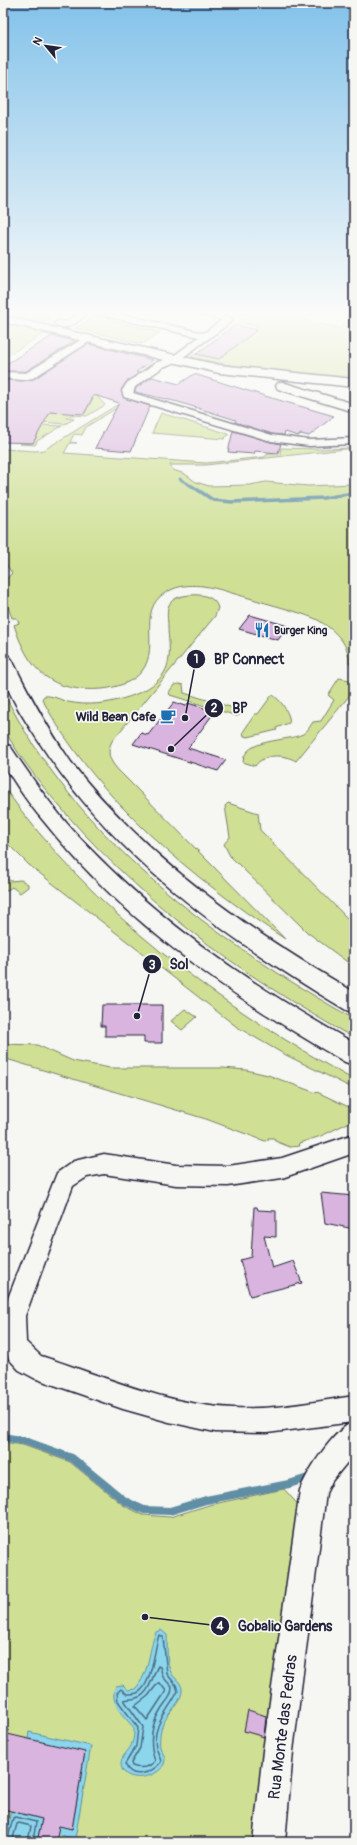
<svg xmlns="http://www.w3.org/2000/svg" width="357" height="1845" font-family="Pangolin,sans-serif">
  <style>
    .green { fill: #cfe094; stroke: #788168 }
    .water { fill: #8bd6ec; stroke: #618ea5 }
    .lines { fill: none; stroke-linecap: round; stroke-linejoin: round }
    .shore { stroke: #4c6a82; stroke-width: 1.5 }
    .stream-far2 { stroke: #618ea5; stroke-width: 3 }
    .stream-far1 { stroke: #618ea5; stroke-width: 3.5 }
    .stream { stroke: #618ea5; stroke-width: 8 }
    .building { fill: #d9b4de; stroke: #22223b }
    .minor-casing { stroke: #22223b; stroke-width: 3 }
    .major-casing { stroke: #22223b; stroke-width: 3 }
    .highway-casing { stroke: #22223b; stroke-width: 3 }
    .minor { fill: #f6f6f2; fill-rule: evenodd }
    .major { fill: #f6f6f2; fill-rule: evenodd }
    .highway { fill: #f6f6f2; fill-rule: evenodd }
    .labels { text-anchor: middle; stroke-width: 3.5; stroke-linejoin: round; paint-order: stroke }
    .far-poi-label { font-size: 11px; font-weight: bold; fill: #22223b; stroke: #f6f6f2; text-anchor: start }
    .poi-label { font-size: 13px; font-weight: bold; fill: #22223b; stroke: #f6f6f2; text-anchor: end }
    .near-street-label { font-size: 16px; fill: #22223b; stroke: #f6f6f2 }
    .leader { fill: none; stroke: #22223b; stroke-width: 1.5 }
    .callout-dot { fill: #22223b; stroke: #f6f6f2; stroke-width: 1.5 }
    .mark-label { font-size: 12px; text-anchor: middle; font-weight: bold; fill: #fff }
    .callout-label { font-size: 14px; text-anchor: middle; font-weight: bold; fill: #22223b; stroke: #f6f6f2; stroke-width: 3.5; stroke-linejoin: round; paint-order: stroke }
  </style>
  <rect width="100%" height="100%" fill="#f6f6f2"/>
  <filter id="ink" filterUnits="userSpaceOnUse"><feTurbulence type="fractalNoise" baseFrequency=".025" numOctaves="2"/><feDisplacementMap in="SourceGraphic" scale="8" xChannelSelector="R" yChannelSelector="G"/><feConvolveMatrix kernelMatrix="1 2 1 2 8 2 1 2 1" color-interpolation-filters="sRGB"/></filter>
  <g filter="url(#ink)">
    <path class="green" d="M3,310H37L31,314L50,318L45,321L3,315Z
      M228,310H354V318H347L348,317L316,311L304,320L339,328L348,320L354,327V379L243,368L191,357L197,353L246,339L259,327L239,322L249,315Z
      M94,317L160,332L142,344L75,328Z
      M3,323L73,339L43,334L3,358Z
      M79,394L97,396L105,405L87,416L71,415L66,418L74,419L65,424L42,422L49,412L85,413L93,398L85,397Z
      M120,403L123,404L86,427L82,435L74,434L70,442L77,443H70L64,453L206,463L264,457L269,454H280L281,448L318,449L354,448L206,465H170L173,470L185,474L196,482L209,486L250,485L266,482L308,486L354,484V665L349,663C350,643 332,628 316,619C294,610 271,605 249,598C234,594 218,588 203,586C193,585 182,585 173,589C132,605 162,645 142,671C134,682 115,688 102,689C51,693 29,671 14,625L19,623L17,618H12L3,593V583L12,573L5,563L3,513V449L35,451L44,450Z
      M161,413L229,434L224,439L152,433Z
      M41,425L62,426L37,441L35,445L20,444L33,443L41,428Z
      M190,595C201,594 215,596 218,608L215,616L112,741C104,757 114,766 125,777L285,939C192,878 95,798 42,699L44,696C52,695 61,700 68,702C87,706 107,704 125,698C142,693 164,682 168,663C171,651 168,638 168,626C168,620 166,611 169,605C173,597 182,596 190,595Z
      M339,678L354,681V690L296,761C284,754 264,753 255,766L243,762C244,738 287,742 303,734C308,731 310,726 313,722L321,721L334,700L328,695Z
      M179,684L183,685L184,693L237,709L242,703L247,705L241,714L237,716L170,695L169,692L174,685Z
      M3,691C75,838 215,940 354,1019V1038C239,974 134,897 50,795C37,779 9,743 3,725C0,715 3,701 3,691Z
      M272,695C279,697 292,716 289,723L276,728L277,730L248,737L244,736L243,732L255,714H258Z
      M3,786C92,912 220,1006 354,1080V1089L282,1053L237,1027L29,865L3,839Z
      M228,803L258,813L260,830L354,925V967L307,932L230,856L224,844L230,837L225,806Z
      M3,875L10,881L21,880L28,884V887L20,893L12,887L3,893Z
      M185,1009L197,1017L182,1030L171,1021Z
      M3,1044L37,1045L73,1061L110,1068H223L246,1070L268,1075L316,1093L317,1092L353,1109L354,1120L321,1136L299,1143L300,1146L290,1147L275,1141L274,1138H268V1140L265,1141L206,1119L3,1058Z
      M3,1442L23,1445L70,1462L123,1505L143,1515L170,1517L209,1505L284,1489L301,1508L257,1842H3Z"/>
    <path class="water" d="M161,1630L167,1635C168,1646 165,1664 172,1674C176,1680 183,1683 182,1692C180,1706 161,1717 160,1735C160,1738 159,1743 160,1747C162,1753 167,1757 164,1764C158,1779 123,1784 121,1765C120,1756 130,1751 132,1743C134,1739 134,1733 134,1728C124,1716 108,1703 116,1686L123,1685L128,1690L135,1689C150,1673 148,1651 156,1632Z
      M29,1732L91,1746L75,1839L57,1834L59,1825L72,1829L85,1753L28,1739Z
      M11,1811L42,1819L37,1842H4Z"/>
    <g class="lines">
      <path class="shore" d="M159,1635L163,1637L167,1674L176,1685L178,1691C170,1709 151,1725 156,1747C157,1752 160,1756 161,1762C152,1773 132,1781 125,1764L136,1746L138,1728L118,1701L117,1693L121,1689L127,1694C130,1694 134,1694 137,1693C152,1687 154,1649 159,1635Z
        M158,1666L160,1667L163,1677L172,1687C172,1697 166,1701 161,1709C150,1726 149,1743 155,1761C149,1768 141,1769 132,1766L131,1763L140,1748L143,1727L124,1700C128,1699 133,1699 137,1698C150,1694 152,1676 158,1666Z
        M158,1683H160L166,1691L147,1720L135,1706L148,1696Z
        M3,1840L8,1838L13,1818L15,1817L36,1822L33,1842
        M12,1842L17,1824L19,1823L31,1826L28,1842"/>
      <path class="stream-far2" d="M180,479L193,487"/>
      <path class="stream-far1" d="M192,486L213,500L232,502L323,498L354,493"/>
      <path class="stream" d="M3,1437L25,1441L72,1458L125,1501L144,1510L170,1511L206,1500L289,1484L311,1477"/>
    </g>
    <path class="building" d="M235,325L257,330L219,359L196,354Z
      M52,336L75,341L26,371H3V366Z
      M88,344L153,360L136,372L139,373L126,382L121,390L124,398L150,406L131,451L95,448L119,403L94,395L84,414L50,412L33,443L3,442V380L22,381L34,379Z
      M194,374L265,396L334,416L309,436L301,434L298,436L285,432L284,435L272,434L235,422L236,420L178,402L135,392L136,388L152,377L179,384Z
      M233,431L271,442L281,444L278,453L255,451L254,454L228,452Z
      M250,615L288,626L278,640L239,629Z
      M174,702L186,706L188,703L210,710L208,712L213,714L188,748L226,760L218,771L133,744L141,733L148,735Z
      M102,1005H162V1043H144V1036H105V1026H101Z
      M321,1193L354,1196V1229L325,1223Z
      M254,1207H257L258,1210L276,1211V1237L264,1236L272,1268L293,1261L302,1283L250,1296L240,1260L251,1257Z
      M248,1710L266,1716L264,1737L244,1731Z
      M3,1733L85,1752L72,1829L59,1826L56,1842H37L42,1819L3,1809Z"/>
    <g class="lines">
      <defs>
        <path id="minor" d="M87,310H104L204,333L222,320L195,312L193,310C206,310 223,309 233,320L231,322L178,361L163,367L135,387L133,393L272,435L309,440L354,438V444L309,446L271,441L124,397L122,391L127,383L155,363L172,357L199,337L92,313Z
          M81,312L86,315L84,317C75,323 65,333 54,323L59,320L65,322Z
          M89,335L94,338L92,340L33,378L22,380L3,378V372L26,373Z
          M354,1134V1153L282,1178L228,1186L176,1185L104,1174L87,1177L73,1186L25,1316L26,1342L41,1356C103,1376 167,1405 233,1408C274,1410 314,1402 354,1396V1454L332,1481L326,1493L293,1751L285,1842H253L263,1751L300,1490C308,1470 334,1430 353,1422L267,1433L215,1432L169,1422L123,1409L34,1378L19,1370L9,1359L3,1344V1311L57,1173L74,1161L104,1154L176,1165L228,1166L282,1158Z"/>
        <path id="major" d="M3,316L219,365L354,379V387L219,373L3,322Z
          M282,382L354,404V412L278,389L276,386L278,383Z"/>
        <path id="highway" d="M3,655L9,656L12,660C30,696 48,729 71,762C89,786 111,809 132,830C198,895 274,945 354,992V1012L346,1010C226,938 116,860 39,742C26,722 12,701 4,679C1,672 3,662 3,655Z
          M3,744L10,746C31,777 53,809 79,837C158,922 254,987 354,1043V1065L345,1062C234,998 127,925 46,824C33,809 22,794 12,778C9,774 5,769 3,765C1,759 3,750 3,744Z"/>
      </defs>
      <use href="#minor" class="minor-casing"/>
      <use href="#major" class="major-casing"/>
      <use href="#highway" class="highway-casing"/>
      <use href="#minor" class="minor"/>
      <use href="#major" class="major"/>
      <use href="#highway" class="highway"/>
    </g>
  </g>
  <linearGradient id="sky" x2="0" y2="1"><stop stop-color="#83c2ea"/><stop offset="0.55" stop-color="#fbfbf9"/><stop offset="1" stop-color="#fbfbf9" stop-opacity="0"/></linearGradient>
  <rect width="357" height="568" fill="url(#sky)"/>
  <defs>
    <symbol id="restaurant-bare" viewBox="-9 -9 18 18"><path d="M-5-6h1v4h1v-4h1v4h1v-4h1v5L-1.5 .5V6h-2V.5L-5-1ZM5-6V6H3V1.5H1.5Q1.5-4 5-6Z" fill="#1f6fb2" stroke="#f6f6f2" stroke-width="2.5" paint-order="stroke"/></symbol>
    <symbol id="cafe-bare" viewBox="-9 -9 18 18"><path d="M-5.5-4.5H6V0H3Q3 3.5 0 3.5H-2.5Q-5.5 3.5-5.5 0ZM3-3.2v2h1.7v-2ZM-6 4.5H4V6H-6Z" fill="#1f6fb2" stroke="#f6f6f2" stroke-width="2.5" paint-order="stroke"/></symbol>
  </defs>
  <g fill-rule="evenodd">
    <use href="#restaurant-bare" x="251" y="619" width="22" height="22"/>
    <use href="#cafe-bare" x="157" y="705" width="22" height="22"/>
  </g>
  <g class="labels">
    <g class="far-poi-label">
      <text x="274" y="634">Burger King</text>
    </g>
    <g class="poi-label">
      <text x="156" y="721">Wild Bean Cafe</text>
    </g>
    <g class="near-street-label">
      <text transform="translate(282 1727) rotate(-83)" y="6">Rua Monte das Pedras</text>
    </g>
  </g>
  <path class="leader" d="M185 718L196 659M171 749L214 708M137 1016L152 964M145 1617L220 1626"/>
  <g class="callout-dot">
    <circle cx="185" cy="718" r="4"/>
    <circle cx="171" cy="749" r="4"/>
    <circle cx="137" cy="1016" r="4"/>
    <circle cx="145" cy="1617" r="4"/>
    <circle cx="196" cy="659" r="10"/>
    <circle cx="214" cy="708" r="10"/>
    <circle cx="152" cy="964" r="10"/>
    <circle cx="220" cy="1626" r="10"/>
  </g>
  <g class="mark-label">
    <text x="196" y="663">1</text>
    <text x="214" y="712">2</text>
    <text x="152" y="969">3</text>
    <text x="220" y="1630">4</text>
  </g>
  <g class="callout-label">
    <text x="249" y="664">BP Connect</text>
    <text x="240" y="713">BP</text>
    <text x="179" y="969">Sol</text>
    <text x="285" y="1631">Gobalio Gardens</text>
  </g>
  <rect width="357" height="1845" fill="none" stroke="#f6f6f2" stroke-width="16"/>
  <rect x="8" y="8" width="341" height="1829" fill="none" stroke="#22223b" stroke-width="1.5" filter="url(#ink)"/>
  <g transform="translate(46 46) rotate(299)" stroke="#f6f6f2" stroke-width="3" paint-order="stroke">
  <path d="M0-3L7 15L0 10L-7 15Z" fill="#22223b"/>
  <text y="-6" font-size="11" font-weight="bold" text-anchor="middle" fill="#22223b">N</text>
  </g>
</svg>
